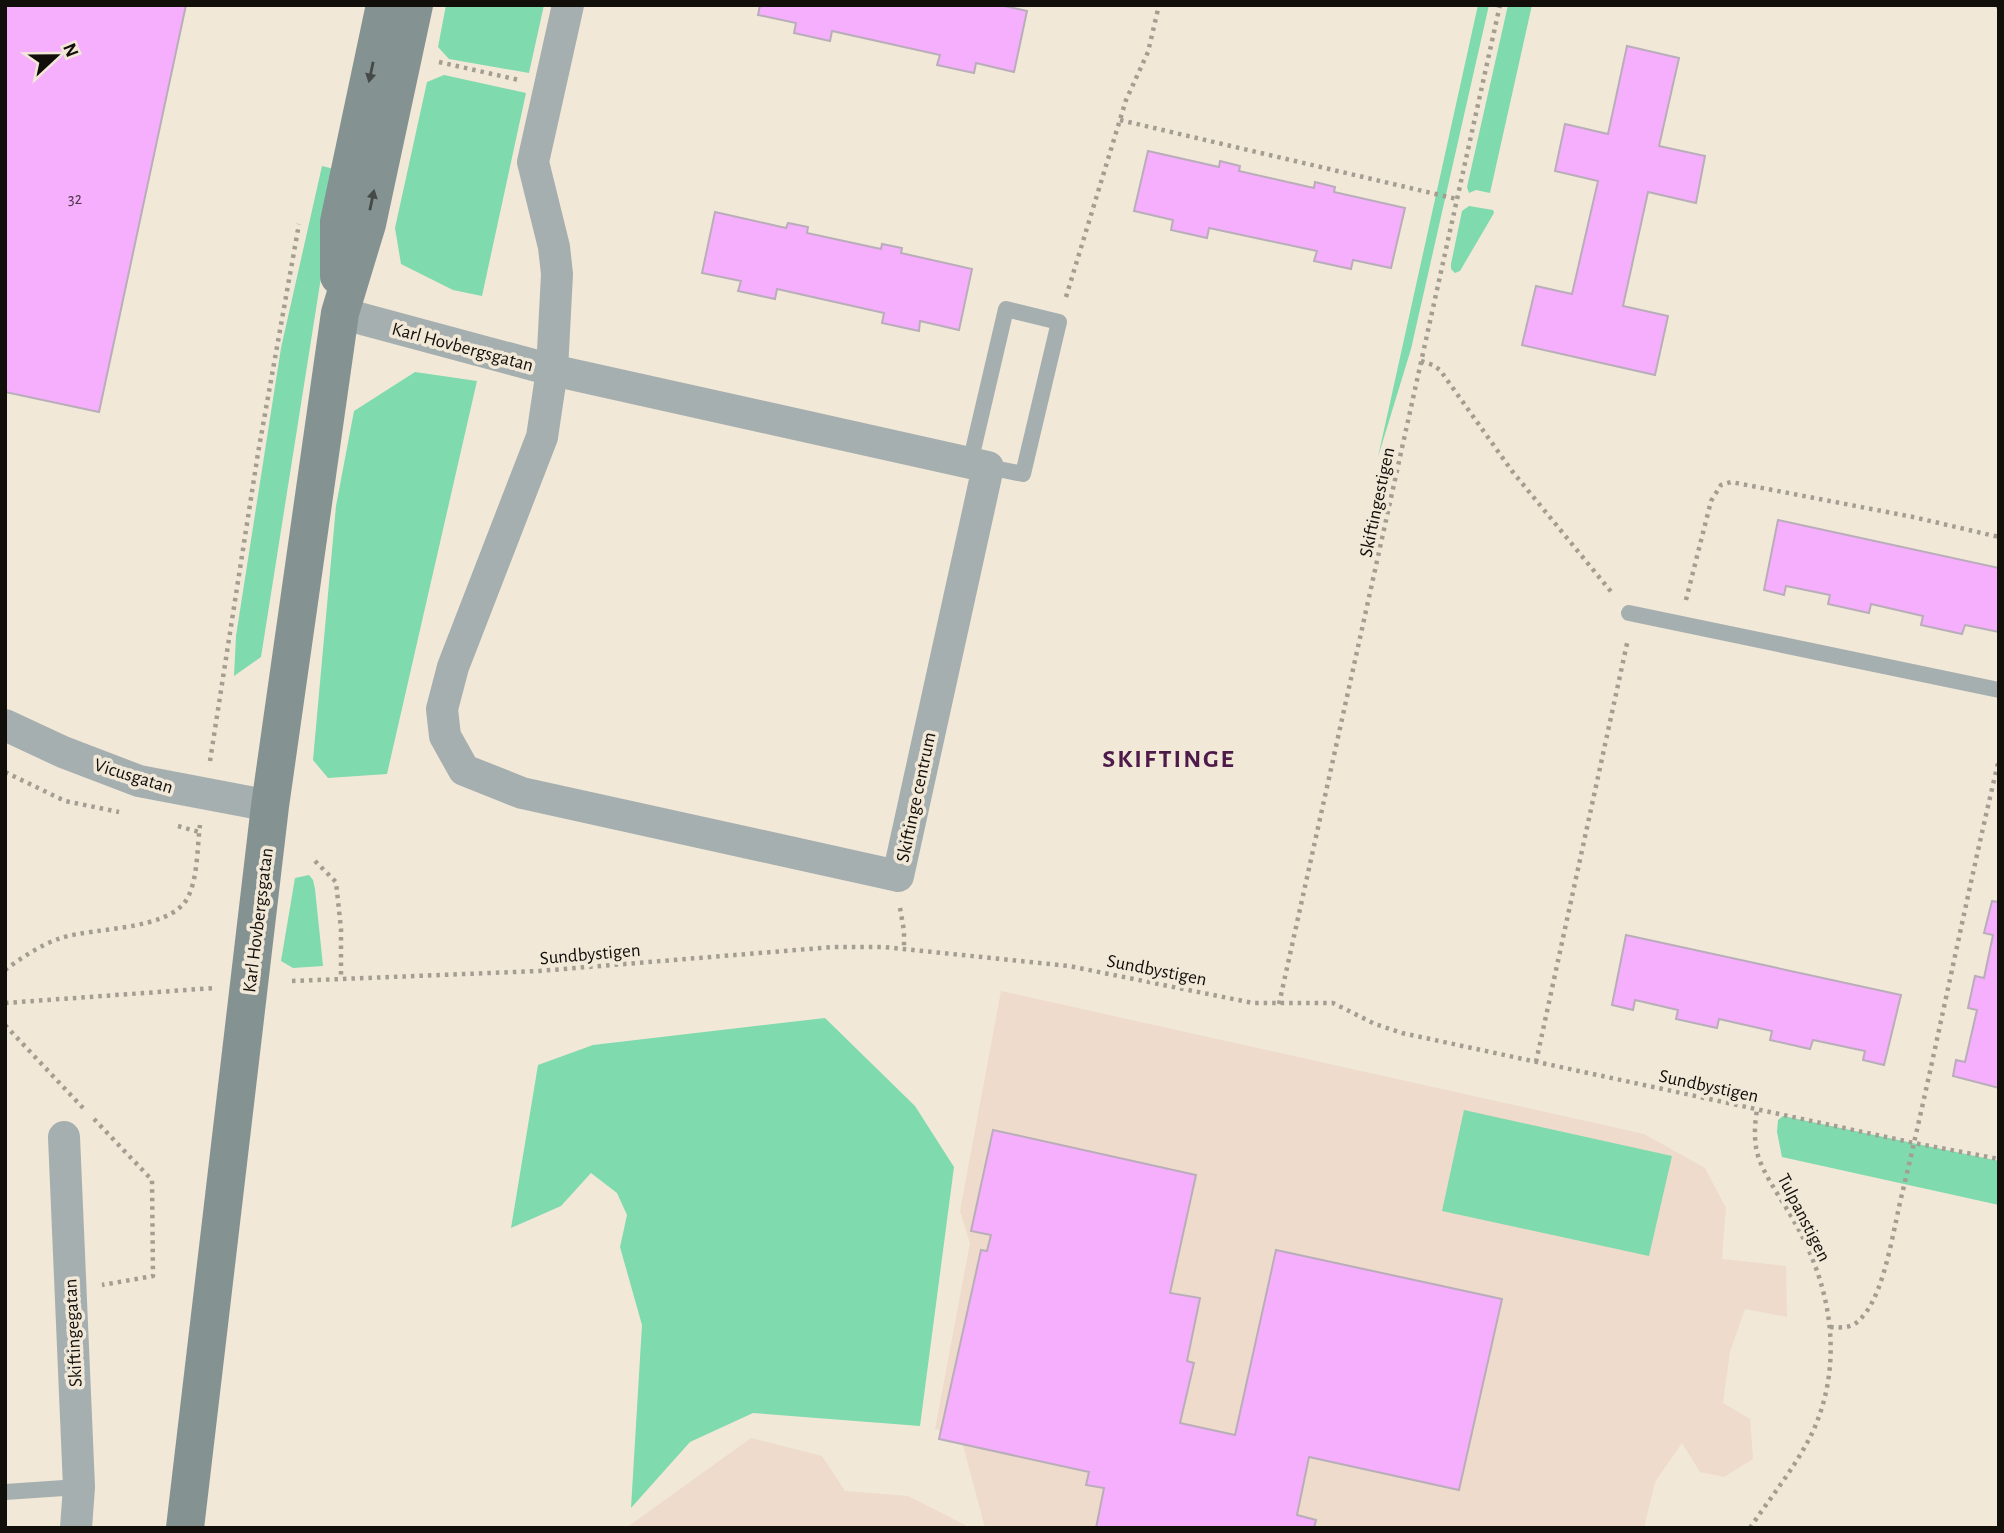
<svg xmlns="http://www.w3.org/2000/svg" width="2004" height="1533" font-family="'Alegreya Sans',sans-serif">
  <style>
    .education { fill: #eedbcb }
    .green { fill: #7fdaae }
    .building { fill: #f5affc; stroke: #b9adba; stroke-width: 2 }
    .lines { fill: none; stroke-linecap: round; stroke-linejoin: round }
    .path { stroke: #a49d91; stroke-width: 4.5; stroke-dasharray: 3.5 5; stroke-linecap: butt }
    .lane { stroke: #a6afaf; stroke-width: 16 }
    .street { stroke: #a6afaf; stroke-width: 32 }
    .secondary { stroke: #859292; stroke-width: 38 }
    .oneway { fill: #464a47 }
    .labels { text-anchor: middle; stroke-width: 7; stroke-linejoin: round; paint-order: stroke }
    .number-label { font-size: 16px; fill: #4b3746 }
    .street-label { font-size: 19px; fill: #120f0a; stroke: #f1e8d8 }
    .district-label { font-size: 26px; font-weight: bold; letter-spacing: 2px; fill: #4d1a49; stroke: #f1e8d8 }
  </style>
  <rect width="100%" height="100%" fill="#f1e8d8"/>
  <path class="education" d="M1001,991L1644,1134L1705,1168L1726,1208L1722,1259L1786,1266L1787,1317L1745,1309L1730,1352L1723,1403L1750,1419L1753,1459L1724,1477L1700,1472L1682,1443L1655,1482L1644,1528H985L960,1434L935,1429L970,1243L960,1211Z
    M751,1438L822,1456L845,1491L908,1496L971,1528H626Z"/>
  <path class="green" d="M446,5H544L529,73L449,59L438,47Z
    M1478,5H1489L1411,349L1378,457Z
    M1508,5H1532L1490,193L1476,190L1469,193L1467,187Z
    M444,75L526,93L482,296L453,290L401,264L395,228L427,82Z
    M322,166L338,170L261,657L234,676L236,636L281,348Z
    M1469,206L1493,210L1494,213L1460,271L1455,273L1451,269V264L1462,211Z
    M415,372L477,381L387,774L328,778L313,760L336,506L354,411Z
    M309,875L313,880L315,889L323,966L293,968L281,961L295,878Z
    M825,1018L915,1106L954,1167L920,1426L753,1413L690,1442L631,1508L642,1325L620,1247L627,1215L617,1193L591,1173L561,1206L511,1228L538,1065L593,1045Z
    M1464,1110L1672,1156L1649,1256L1442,1211Z
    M1783,1116L1999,1161V1205L1782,1157L1777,1132L1778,1120Z"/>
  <path class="building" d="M5,5H186L99,412L5,392Z
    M760,5H1000L1027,11L1014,72L976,63L974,73L937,65L940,55L832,31L830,41L794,33L796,23L758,15Z
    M1627,46L1679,58L1659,146L1705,156L1696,203L1648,192L1623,306L1668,316L1655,375L1522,345L1536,286L1572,294L1598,181L1555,171L1565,124L1608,134Z
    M1148,151L1219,167L1220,161L1240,166L1239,171L1314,188L1315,182L1335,187L1334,192L1405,208L1391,268L1353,260L1351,269L1314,261L1317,251L1209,228L1207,238L1171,230L1173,220L1134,211Z
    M715,212L786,228L788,223L808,227L807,233L881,249L882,244L902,248L901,253L972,269L959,330L920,321L919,331L882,323L884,313L777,289L775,299L738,291L741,281L702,273Z
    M1778,520L1999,568V632L1965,625L1962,634L1921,625L1923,616L1871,604L1869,613L1828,604L1830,595L1786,586L1784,595L1764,590Z
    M1992,901L1999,902V1088L1953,1076L1956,1060L1965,1062L1977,1010L1968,1008L1975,976L1984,978L1993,935L1984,933Z
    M1626,935L1901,995L1884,1065L1863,1060L1865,1051L1813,1040L1810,1049L1770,1040L1772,1031L1719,1019L1717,1028L1676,1019L1678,1010L1635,1000L1633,1010L1612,1005Z
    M993,1130L1196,1175L1170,1293L1200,1298L1187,1361L1194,1363L1180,1423L1235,1435L1276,1250L1502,1299L1459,1490L1309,1457L1297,1515L1316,1520L1314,1528H1096L1104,1488L1086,1485L1089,1472L939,1439L981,1250L987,1251L991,1235L971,1231Z"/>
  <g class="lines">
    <path class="path" d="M1997,5L1999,8
      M439,62L519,80
      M1120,120L1457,199
      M1066,297L1126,100L1148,52L1159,5
      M1421,361L1433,365L1440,370L1512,471L1613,594
      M1686,600L1711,501L1721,485L1731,482L1913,517L1999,537
      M210,761L258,453L299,224
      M5,772L65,801L119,812
      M178,826L199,832
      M315,861L336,882L341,929V979
      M900,908L904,931V948
      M5,970C21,958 42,944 61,938C95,927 168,931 187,899C198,879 197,848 200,825
      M292,981L539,971L833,947H884L1069,966L1253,1003H1333L1375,1024L1402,1033L1914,1143L1999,1159
      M5,1003L214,988
      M1279,1004L1500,5
      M5,1025L83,1108
      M1536,1062L1628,639
      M94,1119L152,1180L153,1276L102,1285
      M1830,1327C1844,1328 1854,1328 1863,1316C1886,1290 1894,1224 1903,1190C1937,1047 1965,902 1999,759
      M1750,1528C1772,1495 1798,1464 1814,1429C1844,1360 1831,1286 1795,1223C1784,1202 1759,1170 1756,1147C1754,1134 1755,1122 1757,1110"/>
    <path class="lane" d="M970,463L1006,309L1059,322L1023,474L988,467
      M1629,613L1999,690
      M5,1492L79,1487"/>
    <path class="street" d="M340,313L552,370L988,467L898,876L522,793L464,770L445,736L442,709L453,667L542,437L552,370L557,274L554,247L533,162L568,5
      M5,725L63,752L139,781L270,806
      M64,1137L79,1487L76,1528"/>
    <path class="secondary" d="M339,276V222L385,5
      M185,1528L270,806L340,313L367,224L414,5"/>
  </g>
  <defs><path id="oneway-solid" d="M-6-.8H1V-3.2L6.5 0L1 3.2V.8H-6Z" transform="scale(1.75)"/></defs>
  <g class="oneway">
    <use href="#oneway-solid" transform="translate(371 72) rotate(102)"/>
    <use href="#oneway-solid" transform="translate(372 200) rotate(-78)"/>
  </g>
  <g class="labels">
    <g class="number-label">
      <text x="75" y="204">32</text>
    </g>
    <g class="street-label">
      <text transform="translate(463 346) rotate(15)" y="7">Karl Hovbergsgatan</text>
      <text transform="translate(1376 502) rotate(-78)" y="7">Skiftingestigen</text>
      <text transform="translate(134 775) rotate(17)" y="7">Vicusgatan</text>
      <text transform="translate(915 797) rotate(-78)" y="7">Skiftinge centrum</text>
      <text transform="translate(257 920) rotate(-83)" y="7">Karl Hovbergsgatan</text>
      <text transform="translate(590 953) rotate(-5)" y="7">Sundbystigen</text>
      <text transform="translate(1157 969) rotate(11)" y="7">Sundbystigen</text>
      <text transform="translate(1709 1085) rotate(12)" y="7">Sundbystigen</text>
      <text transform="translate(1805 1217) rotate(63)" y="7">Tulpanstigen</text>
      <text transform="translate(72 1333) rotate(-93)" y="7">Skiftingegatan</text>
    </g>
    <g class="district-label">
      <text x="1169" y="767">SKIFTINGE</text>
    </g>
  </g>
  <rect width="2004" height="1533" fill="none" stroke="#120f0a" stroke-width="14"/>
  <g transform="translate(56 56) rotate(68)" stroke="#f1e8d8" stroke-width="5" paint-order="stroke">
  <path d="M0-5L12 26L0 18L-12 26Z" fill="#120f0a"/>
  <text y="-10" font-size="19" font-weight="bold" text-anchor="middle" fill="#120f0a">N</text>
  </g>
</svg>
